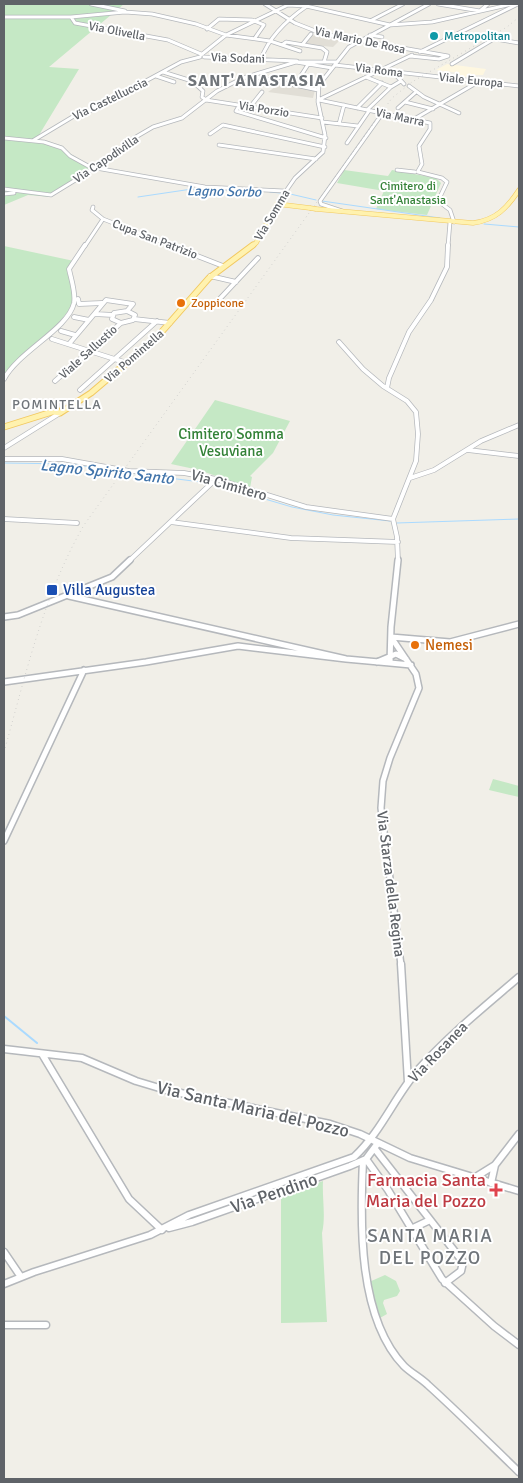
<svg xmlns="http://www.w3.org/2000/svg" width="523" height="1483" font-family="Signika,sans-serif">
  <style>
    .commercial { fill: #fef7e0 }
    .education { fill: #e1ded6 }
    .green { fill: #c5e8c5 }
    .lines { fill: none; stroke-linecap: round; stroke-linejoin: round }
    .stream-far1 { stroke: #aadaff; stroke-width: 1 }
    .stream { stroke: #aadaff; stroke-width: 2 }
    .minor-far3-casing { stroke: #b5b8bc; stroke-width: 4.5 }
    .minor-far2-casing { stroke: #b5b8bc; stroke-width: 5.5 }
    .minor-far1-casing { stroke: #b5b8bc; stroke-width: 8 }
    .minor-casing { stroke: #b5b8bc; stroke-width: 9 }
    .major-far1-casing { stroke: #f2c960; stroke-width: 5 }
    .major-casing { stroke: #f2c960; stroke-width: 7 }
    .minor-far3 { stroke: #fff; stroke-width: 3 }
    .minor-far2 { stroke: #fff; stroke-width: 4 }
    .minor-far1 { stroke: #fff; stroke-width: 5 }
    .minor { stroke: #fff; stroke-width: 6 }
    .major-far1 { stroke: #fff2af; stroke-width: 4 }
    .major { stroke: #fff2af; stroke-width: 5 }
    .rail { stroke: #b6b7b8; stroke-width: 1; stroke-dasharray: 0.5 4; stroke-linecap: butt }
    .major-bridge-casing { stroke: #f2c960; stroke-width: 5; stroke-linecap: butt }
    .major-bridge { stroke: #fff2af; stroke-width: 4 }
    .culture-dot { fill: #0f9aa8; stroke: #fff; stroke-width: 2 }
    .food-dot { fill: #e8710a; stroke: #fff; stroke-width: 2 }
    .transit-dot { fill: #1a4fb4; stroke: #fff; stroke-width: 2 }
    .health-dot { fill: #e0444e; stroke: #fff; stroke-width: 2 }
    .labels { text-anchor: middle; stroke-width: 4; stroke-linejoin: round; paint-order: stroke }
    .far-street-label { font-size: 12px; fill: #5f6368; stroke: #fff }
    .far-culture-label { font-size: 12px; fill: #0d838f; stroke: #fff; text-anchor: start }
    .far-park-label { font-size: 12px; fill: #348238; stroke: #fff }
    .far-food-label { font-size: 12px; fill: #c56008; stroke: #fff; text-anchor: start }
    .far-water-label { font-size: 14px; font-style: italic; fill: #4174aa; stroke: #fff }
    .far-neighbourhood-label { font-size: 14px; letter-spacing: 1px; fill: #70757a; stroke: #fff }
    .park-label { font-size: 15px; fill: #348238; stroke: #fff }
    .street-label { font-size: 15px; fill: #5f6368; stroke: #fff }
    .transit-label { font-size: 15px; fill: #164399; stroke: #fff; text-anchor: start }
    .food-label { font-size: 15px; fill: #c56008; stroke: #fff; text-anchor: start }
    .far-district-label { font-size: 16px; font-weight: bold; letter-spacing: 1px; fill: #70757a; stroke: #fff }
    .water-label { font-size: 16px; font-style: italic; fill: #4174aa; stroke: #fff }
    .near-street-label { font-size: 18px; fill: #5f6368; stroke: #fff }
    .near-health-label { font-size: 18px; fill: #be3a42; stroke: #fff; text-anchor: end }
    .near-neighbourhood-label { font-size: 19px; letter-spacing: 1px; fill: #70757a; stroke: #fff }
  </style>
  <rect width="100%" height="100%" fill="#f1efe8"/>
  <path class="commercial" d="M447,64L486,69L483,75H470L463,78H459L460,73L436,70Z"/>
  <path class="education" d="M311,35L341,39L333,47L303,44Z
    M281,83L315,90L313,98L268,92Z"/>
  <path class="green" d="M4,4H124L49,67L79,69L36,140L69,153L94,168L51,197L28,195L4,205Z
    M344,170L388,176L392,170L436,178L441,183L427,215L376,209L384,191L337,183Z
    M4,246L74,261L70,269L76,297L75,303L53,330L11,367L4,381Z
    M215,400L290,421L273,453L250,476L252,477L250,488L199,470L171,464Z
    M493,779L519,786V797L489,790Z
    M323,1181C322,1198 326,1217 322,1233L327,1322L281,1323V1196Z
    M385,1275L396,1281L400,1291L397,1296L384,1300L383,1303L387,1314L380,1318L369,1282Z"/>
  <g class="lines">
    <path class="stream-far1" d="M270,192L280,193
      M286,193L316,200
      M138,197L192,189L231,190
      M322,201L440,218
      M484,224L519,227
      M4,463L71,464L122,472
      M129,473L209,483
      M214,484L292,507L333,515L390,521
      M397,523L519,519"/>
    <path class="stream" d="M4,1016L37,1043"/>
    <defs>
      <path id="minor-far3" d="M91,4L125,11
        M265,4L295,23L323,34L448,56L439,59L410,56
        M438,4L480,11L488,4
        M4,17H71L75,23L168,40L201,54
        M71,17L125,12L152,14L196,24L226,35L270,41L300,51
        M372,20L403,4
        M207,29L219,19L252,20L264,25L255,38
        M459,33L519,43
        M370,35L382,37
        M282,45L286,42L322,48L327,52L324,62
        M302,45L311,34
        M420,52L518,4
        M201,55L226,35L288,5L306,6L390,25L429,4
        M204,57L297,61
        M261,59C269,37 288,19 307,6
        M452,64L492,40
        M335,65L519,86
        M332,68L296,62H337
        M392,71L404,84
        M163,72L192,81L203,91L202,97L206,100L322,118
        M156,76L174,82
        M252,76L318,90
        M366,77L391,87
        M295,85L309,63
        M409,86L424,97L459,113
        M318,100L412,55
        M319,100L430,123V129L419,146L422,164L418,171
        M405,102L433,109
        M239,106L236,111L326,138
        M250,107L262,92
        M357,108L382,83
        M398,108L416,92
        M367,110L391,87L401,81
        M416,118L478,82
        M323,122L358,126
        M339,124L344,105
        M210,134L223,125L325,147
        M4,138L44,142L62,148L70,156L90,167L205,187L284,191
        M34,140L74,116L92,110L181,62L200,57
        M347,143L369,111
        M219,145L316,159
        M397,170L415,172
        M418,172L442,178L447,182L438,201L450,210L454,222
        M4,189L51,195L113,157L129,141L153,127L182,118L217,91L243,78L296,62
        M4,194L14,193
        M277,204L295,178L323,152L325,135L318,102L319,85L349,47L390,25L432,22L512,4
        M93,207L92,210L103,219L172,246
        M342,211L321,204L320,201L382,114
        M85,246L103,219
        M448,246L450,222"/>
      <path id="minor-far2" d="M169,245L223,266
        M210,276L236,282
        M78,299L79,304L102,303
        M214,305L258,258
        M127,311L135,315L133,320L121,323L112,319L114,313Z
        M95,314L113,315
        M74,317L89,320
        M134,319L170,323
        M61,331L75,335
        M52,339L127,363
        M339,342L363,369L383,386L407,401L416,412L418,434L416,461L393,519
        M69,344L106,300L133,304L127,311
        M4,379C19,351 68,329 74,303C76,293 71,279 69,269L85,245
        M55,381L121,323
        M387,388L389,378L409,332L431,300L447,267L448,245
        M80,390L157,321
        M4,448L60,413
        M468,450L519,456
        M4,459H62L129,471L184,473L216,479L306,507L393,519
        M410,478L434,470L481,441L519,425
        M4,519L77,523
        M393,519L397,537L398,561
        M171,522L291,538L398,542
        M129,561L216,479"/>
      <path id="minor-far1" d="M398,560L391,627L390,663L411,665
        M69,596L346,659L390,663
        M4,617L18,615L112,577L130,560
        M391,637L416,674L419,688L390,758L383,781L381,808L401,965
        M391,637L450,642L519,624
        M377,662L396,654L406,659
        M4,682L146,662L238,646L346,659
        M4,841L84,670"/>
      <path id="minor" d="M401,964L408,1082
        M4,1049L82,1058L136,1081L166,1090L330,1124L360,1134L410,1158L519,1191
        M42,1054L129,1199L162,1230
        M375,1149L463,1262L461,1271L445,1283
        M366,1159L388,1190L442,1279L494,1326L519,1345
        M363,1161C360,1223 358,1318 404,1366C411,1373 421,1378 428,1385C459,1413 489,1443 519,1472
        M474,1178L495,1165L519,1134
        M491,1183L495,1165
        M169,1228L192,1222L350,1166L366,1159L378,1143
        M411,1229L430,1220
        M4,1252L21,1277
        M4,1284L34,1272L150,1235L189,1215L354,1157C381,1132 394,1098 417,1071C448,1036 484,1007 519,977
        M4,1325H46"/>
      <path id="major-far1" d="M316,209L473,223C496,220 507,208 519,190
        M252,246L256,243L277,204L310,208"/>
      <path id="major" d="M57,410L54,412L60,413L91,393L158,336L209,278L253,245
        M4,427L55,411"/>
    </defs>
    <use href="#minor-far3" class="minor-far3-casing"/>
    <use href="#minor-far2" class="minor-far2-casing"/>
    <use href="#minor-far1" class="minor-far1-casing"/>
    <use href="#minor" class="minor-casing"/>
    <use href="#major-far1" class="major-far1-casing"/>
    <use href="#major" class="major-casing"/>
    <use href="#minor-far3" class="minor-far3"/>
    <use href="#minor-far2" class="minor-far2"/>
    <use href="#minor-far1" class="minor-far1"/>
    <use href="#minor" class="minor"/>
    <use href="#major-far1" class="major-far1"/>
    <use href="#major" class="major"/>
    <path class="rail" d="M4,752C26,674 43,596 84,525L392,98L412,82L507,27L519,17"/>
    <defs>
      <path id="major-bridge" d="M310,208L316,209"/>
    </defs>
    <use href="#major-bridge" class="major-bridge-casing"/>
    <use href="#major-bridge" class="major-bridge"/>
  </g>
  <circle class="culture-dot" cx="434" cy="36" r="5"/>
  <g class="food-dot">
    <circle cx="181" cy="303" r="5"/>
    <circle cx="415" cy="645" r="5"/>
  </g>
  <rect class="transit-dot" x="46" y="584" width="12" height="12" rx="2.5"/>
  <path class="health-dot" d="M493.5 1182.5h5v5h5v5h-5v5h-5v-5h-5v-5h5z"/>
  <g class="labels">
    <g class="far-street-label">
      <text transform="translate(117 31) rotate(11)" y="4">Via Olivella</text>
      <text transform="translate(360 40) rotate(12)" y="4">Via Mario De Rosa</text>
      <text transform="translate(238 58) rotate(2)" y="4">Via Sodani</text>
      <text transform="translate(379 70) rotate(7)" y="4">Via Roma</text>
      <text transform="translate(471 80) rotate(6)" y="4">Viale Europa</text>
      <text transform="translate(110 99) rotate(-26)" y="4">Via Castelluccia</text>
      <text transform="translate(264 109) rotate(9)" y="4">Via Porzio</text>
      <text transform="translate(400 117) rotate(12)" y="4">Via Marra</text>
      <text transform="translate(106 159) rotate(-34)" y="4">Via Capodivilla</text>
      <text transform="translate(272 215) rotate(-59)" y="4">Via Somma</text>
      <text transform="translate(155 239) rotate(21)" y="4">Cupa San Patrizio</text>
      <text transform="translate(88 352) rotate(-42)" y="4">Viale Sallustio</text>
      <text transform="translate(134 356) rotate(-41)" y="4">Via Pomintella</text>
    </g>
    <g class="far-culture-label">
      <text x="444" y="40">Metropolitan</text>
    </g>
    <g class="far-park-label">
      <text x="408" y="190">Cimitero di<tspan x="408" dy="14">Sant'Anastasia</tspan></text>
    </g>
    <g class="far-food-label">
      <text x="191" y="307">Zoppicone</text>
    </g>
    <g class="far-water-label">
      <text transform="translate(224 191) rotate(1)" y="5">Lagno Sorbo</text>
    </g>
    <g class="far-neighbourhood-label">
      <text x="57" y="409">POMINTELLA</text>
    </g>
    <g class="park-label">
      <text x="231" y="439">Cimitero Somma<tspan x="231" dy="17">Vesuviana</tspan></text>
    </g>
    <g class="street-label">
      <text transform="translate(229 485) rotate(16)" y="5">Via Cimitero</text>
      <text transform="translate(391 884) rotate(83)" y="5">Via Starza della Regina</text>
      <text transform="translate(438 1052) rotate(-46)" y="5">Via Rosanea</text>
    </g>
    <g class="transit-label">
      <text x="63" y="595">Villa Augustea</text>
    </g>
    <g class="food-label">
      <text x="425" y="650">Nemesi</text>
    </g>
    <g class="far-district-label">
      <text x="257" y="86">SANT'ANASTASIA</text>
    </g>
    <g class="water-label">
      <text transform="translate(107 471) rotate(6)" y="6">Lagno Spirito Santo</text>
    </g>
    <g class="near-street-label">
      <text transform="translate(253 1109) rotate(13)" y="6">Via Santa Maria del Pozzo</text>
      <text transform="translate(274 1193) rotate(-19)" y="6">Via Pendino</text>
    </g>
    <g class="near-health-label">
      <text x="486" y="1186">Farmacia Santa<tspan x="486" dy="21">Maria del Pozzo</tspan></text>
    </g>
    <g class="near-neighbourhood-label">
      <text x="430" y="1242">SANTA MARIA<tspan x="430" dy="22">DEL POZZO</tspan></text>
    </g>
  </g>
  <rect width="523" height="1483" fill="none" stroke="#5f6368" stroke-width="10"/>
</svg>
